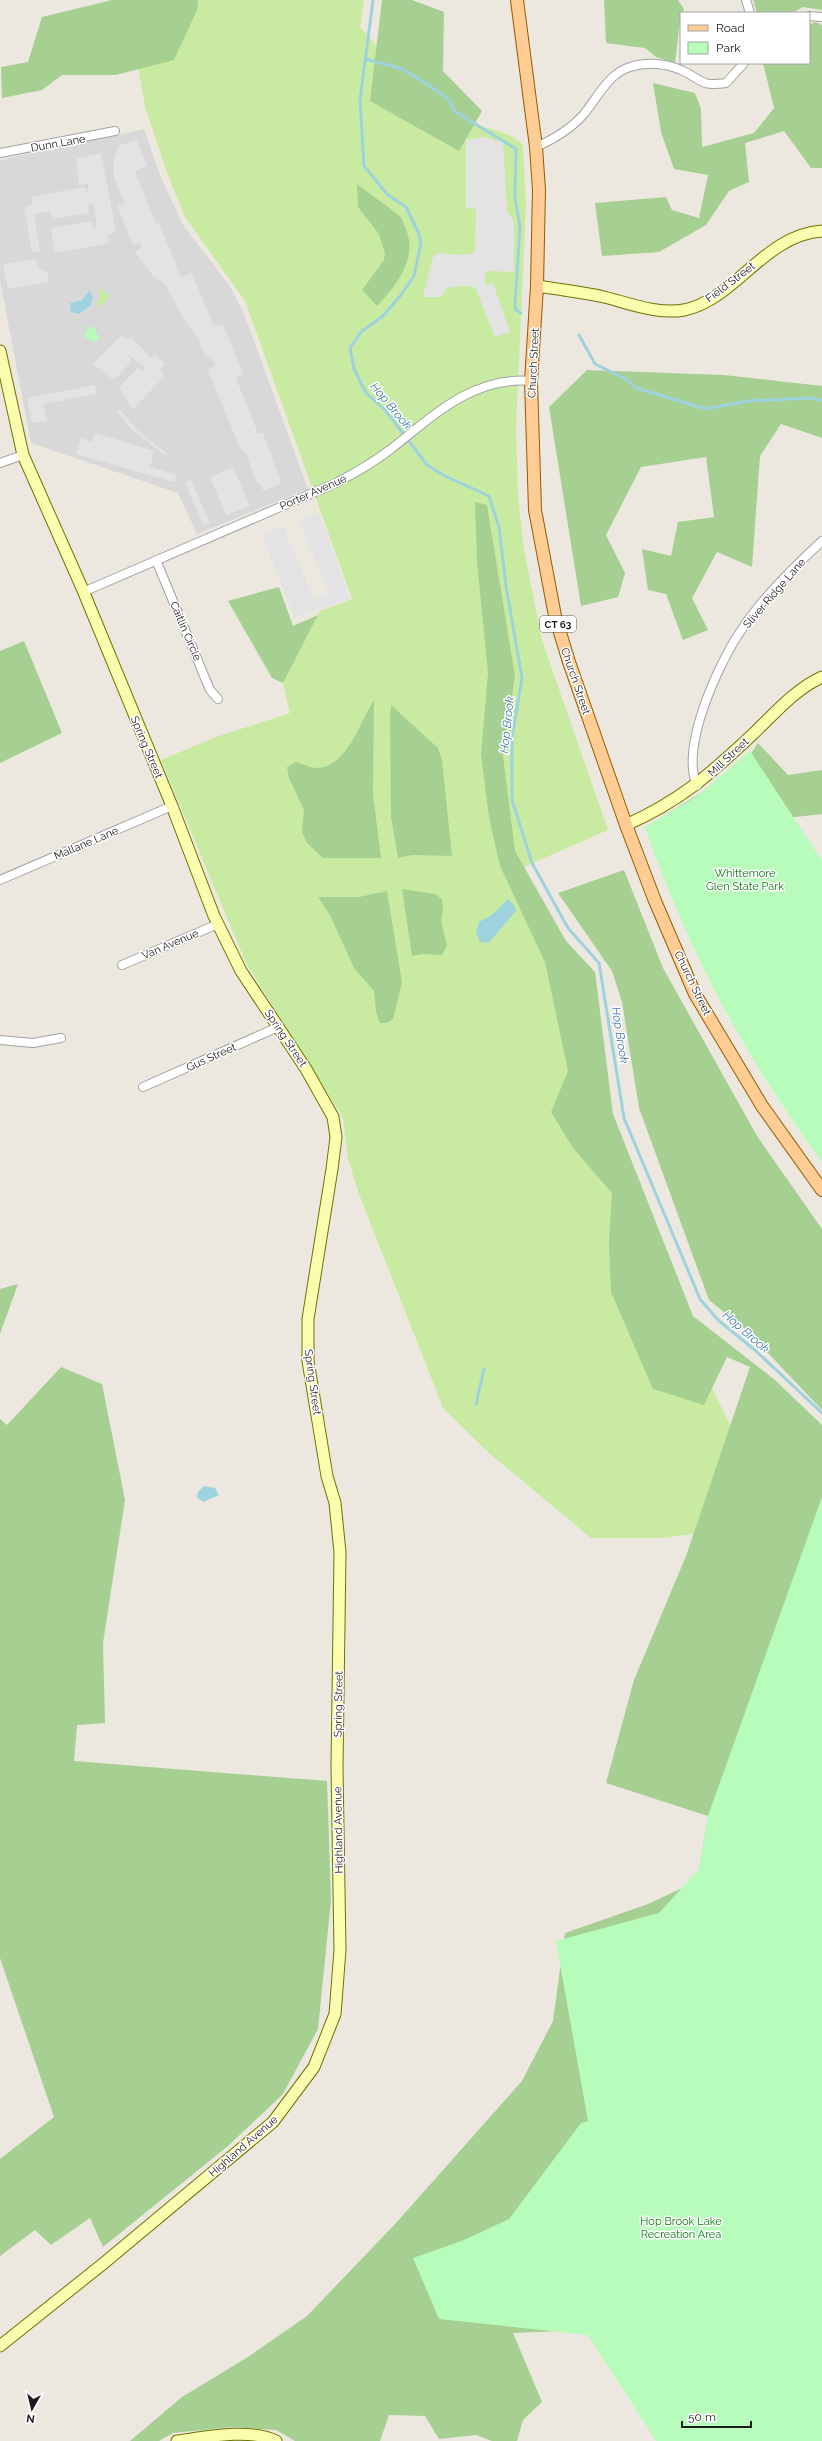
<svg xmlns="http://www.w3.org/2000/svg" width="822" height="2441" font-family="Raleway,sans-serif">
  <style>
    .residential { fill: #d9d8d8 }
    .grass { fill: #c9eba1 }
    .forest { fill: #a6cf92 }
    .park { fill: #b8fcbb }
    .parking { fill: #e3e3e3 }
    .water { fill: #9dd2de }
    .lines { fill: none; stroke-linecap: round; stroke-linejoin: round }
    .stream { stroke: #9dd2de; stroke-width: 3 }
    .street-casing { stroke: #a2a2a2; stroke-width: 10 }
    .secondary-casing { stroke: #6c7400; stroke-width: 13 }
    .primary-casing { stroke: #925c00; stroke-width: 14 }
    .street { stroke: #fff; stroke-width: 8 }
    .secondary { stroke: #fbfcae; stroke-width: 11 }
    .primary { stroke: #ffcc93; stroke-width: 12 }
    .labels { text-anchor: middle; stroke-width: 3; stroke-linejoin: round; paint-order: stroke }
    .shield { fill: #fff; stroke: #5f5f5f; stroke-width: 1 }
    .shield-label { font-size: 10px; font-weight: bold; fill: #1b1b1b }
    .street-label { font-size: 11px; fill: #1b1b1b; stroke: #fff }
    .park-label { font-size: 11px; fill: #067c0b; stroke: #fff }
    .water-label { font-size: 12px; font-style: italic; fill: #4178a6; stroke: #fff }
  </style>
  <rect width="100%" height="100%" fill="#ede8df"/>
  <path class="residential" d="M144,129L160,175L183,225L229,285L243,311L308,489L197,534L178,493L31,443L0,280V160Z"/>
  <path class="grass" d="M184,0H364L360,27C389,60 416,96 455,118C477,129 506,127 523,145L526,206L516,428L518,496L524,549L542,640L608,830L524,867L709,1382L751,1468L699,1533L664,1538H591L489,1453L443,1408L359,1194L348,1159L343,1118L246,963L161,760L216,737L290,713L283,683L320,611L352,599L245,301L185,217L169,178L145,107L134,43Z
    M98,287L110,296L100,308L97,303L100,297Z"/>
  <path class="forest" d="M112,0H198L197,10L174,60L116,75H62L42,90L2,98L1,67L28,62L42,17Z
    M382,0H412L444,12L443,71L482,111L459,151L370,101Z
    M604,0H678L684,9L683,13H681L675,63L656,57L645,48L606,43Z
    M753,0H822V10L803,7L792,13H757Z
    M815,22L822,25V168H811L784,131L745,143L749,182L729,191L706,225L659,252L602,256L595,203L666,197L672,210L699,218L708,175L674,169L661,132L653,83L695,93L701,109L702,147L754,133L774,108L763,63H809V25Z
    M357,184C370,195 386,204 399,216C402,218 403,223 405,227C419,258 397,284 377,306L362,290L384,260L385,253L379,234L358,207Z
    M587,370L724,375L822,386V438L781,424L760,456L752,567L717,552L692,598L708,630L683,640L666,594L648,590L642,549L671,556L678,522L714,517L706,457L641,467L606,535L625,573L618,597L581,606L549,407Z
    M475,502L487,505L515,676L503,756L515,851L566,941L595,972L613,1114L693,1316L775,1380L822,1425V1576L586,2330L513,2333L542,2402L523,2420L517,2441H492L476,2435L439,2439L425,2416L389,2415L380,2441H295L276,2430L233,2427L173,2433L159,2441H130L182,2397L248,2357L307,2316L396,2223L522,2081L553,2021L565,1933L648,1904L697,1881L708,1816L606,1783L634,1680L686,1556L750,1367L727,1357L704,1405L653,1389L611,1292L609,1244L612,1193L573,1148L551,1112L568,1071L545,962L500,866L489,817L481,754L488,673L477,562Z
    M279,587L293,626L318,615L283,683L272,678L228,601Z
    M24,641L62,733L0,763V651Z
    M374,700L373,794L381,858H323L307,843L302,832L304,810L289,778L287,767L296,762C303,764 310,768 317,768C347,767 360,722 374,700Z
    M391,705L438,748L442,760L452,856L412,855L398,858L391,817L390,716Z
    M758,743L788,775L822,770V814L733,824L653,823L742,767Z
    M624,870L663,968L757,1136L822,1229V1410L746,1330L709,1300L639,1108L622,1002L612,971L558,893Z
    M402,889L435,894L442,899L443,910L441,920L447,946L442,955L422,954L412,956Z
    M387,891L402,982L393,1019L387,1023H380L376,1012L374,991L354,968L330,915L318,897H359Z
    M18,1284L0,1334V1289Z
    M61,1367L102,1384L125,1500L103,1643L105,1723L77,1725L74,1761L327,1781L331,1900L318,2029L283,2094L228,2146L103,2247L90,2218L51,2245L35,2230L0,2256V2159L54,2117L0,1958V1419L7,1425Z"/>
  <path class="park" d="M90,326L93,327L99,337L94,343L84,336Z
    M750,751L822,861V1162C746,1059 687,949 645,827L696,797Z
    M822,1497V2441H656L588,2335L439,2319L413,2258L464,2240L509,2219L581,2123L588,2121L556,1941L659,1913L699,1869L708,1816Z"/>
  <path class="parking" d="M484,137L503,142L507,211L514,222V272L487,271L485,276V286L493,283L510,332L495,337L475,287L461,286L447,288L441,297H423L433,257L438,253L460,255L471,254L475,251L476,209L466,208V140Z
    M137,140L147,166L135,171L156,224L159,223L181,277L192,273L214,327L223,324L243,374L236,378L258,433H263L280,479V484L263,491L262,486L256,482L246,453L240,448L208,370L215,365L214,361L205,356L199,340L180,313L165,284L153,276L135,252L142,247L140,242L133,245L117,206L125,203L114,178V158L118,146Z
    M101,153L116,232L108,234L109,243L55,253L51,228L92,221L93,229L97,228L94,204L90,203L88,205L89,213L53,219L50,211L34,214L40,251L32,252L24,207L33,204L31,197L84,187L89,195L88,184L79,185L76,159Z
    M36,259L37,267L48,273L49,282L8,289L3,264Z
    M122,335L127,339L131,337L151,358L155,355L165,364L160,370L165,376L133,409L119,387L138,368L145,372L144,367L127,354L132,361L114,380L93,364Z
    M95,385L96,394L43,404L47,421L32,423L27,398Z
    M120,410L138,431L168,454L166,456L132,430L117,411Z
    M95,433L154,451L150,467L177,475L174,482L76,454L81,438L92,442Z
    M233,467L250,506L226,515L210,477Z
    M191,480L210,523L203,525L185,482Z
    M319,512L350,599L294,617L262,534L283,526L314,599L329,593L299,520Z"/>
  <path class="water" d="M89,291L93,297L90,306L79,314L71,312L70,303L82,300Z
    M508,899L514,905L516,911L491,940L488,943L480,942L476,932L479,922L492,915Z
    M204,1486L215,1488L219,1495L203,1502L197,1497L198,1492Z"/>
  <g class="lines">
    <path class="stream" d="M373,0L360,100L364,166L388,195L406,207L419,234L421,243L414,276L401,295L383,316L361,332L350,348L354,369L366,393L386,411L427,465L443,475L489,496L499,527L506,586L522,678L512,738V800L532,863L568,928L599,963L624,1118L700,1299L718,1320L756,1351L822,1413
      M366,59L402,69L427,84L448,99L456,112L516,149L515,197L520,227L515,305L516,310L521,313
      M579,335L595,364L626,379L636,388L706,409L747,401L812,398L822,400
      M476,1404L484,1369"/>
    <defs>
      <path id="street" d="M746,0L750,13
        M809,16L822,17
        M536,147C554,139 571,129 584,114C597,98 609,73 630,67C646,62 666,63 681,70C702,79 699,87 726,83L744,63
        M0,153L115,131
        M0,463L23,455
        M156,560L210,690L218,699
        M83,592L336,483C355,473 374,462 391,449C433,416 473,376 531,381
        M697,786C680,747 718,665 740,632C762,598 793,568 822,541
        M0,880L172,806
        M122,965L218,924
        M0,1040L33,1043L61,1038
        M143,1087L278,1027"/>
      <path id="secondary" d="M537,286C558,289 579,292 600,296C626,302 657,315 684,310C735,300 764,235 822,231
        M0,351L23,455L82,588L172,806L214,916L241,971L306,1069L333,1117L336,1137L332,1169L308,1319V1361L327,1476L335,1503L340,1552L337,1767L340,1950L335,2014L314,2067L273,2122L104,2263L0,2346
        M626,825C680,801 709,775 752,735C774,714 794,690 822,677
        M177,2441C206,2437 250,2428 276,2441"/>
      <path id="primary" d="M517,0L536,147L539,190L537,286L531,381L535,510L555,616L569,662L626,825L655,901L695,994L762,1106L822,1190"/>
    </defs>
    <use href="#street" class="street-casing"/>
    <use href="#secondary" class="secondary-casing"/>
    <use href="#primary" class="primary-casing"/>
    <use href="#street" class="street"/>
    <use href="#secondary" class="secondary"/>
    <use href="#primary" class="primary"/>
  </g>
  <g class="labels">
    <rect class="shield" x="540" y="616" width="36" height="16" rx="3"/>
    <g class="shield-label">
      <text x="558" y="628">CT 63</text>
    </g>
    <g class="street-label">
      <text transform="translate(58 143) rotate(-10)" y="4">Dunn Lane</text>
      <text transform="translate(730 282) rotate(-37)" y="4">Field Street</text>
      <text transform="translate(533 363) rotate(-87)" y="4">Church Street</text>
      <text transform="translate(313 492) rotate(-24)" y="4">Porter Avenue</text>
      <text transform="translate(774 593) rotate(-49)" y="4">Sliver Ridge Lane</text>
      <text transform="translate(186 631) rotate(67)" y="4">Caitlin Circle</text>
      <text transform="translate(576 681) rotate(71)" y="4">Church Street</text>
      <text transform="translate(147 747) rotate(67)" y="4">Spring Street</text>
      <text transform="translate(728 757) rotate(-43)" y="4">Mill Street</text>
      <text transform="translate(86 843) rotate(-23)" y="4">Mallane Lane</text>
      <text transform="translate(170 944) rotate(-23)" y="4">Van Avenue</text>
      <text transform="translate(693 983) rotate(64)" y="4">Church Street</text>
      <text transform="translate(286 1038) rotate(56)" y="4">Spring Street</text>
      <text transform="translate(211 1057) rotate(-24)" y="4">Gus Street</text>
      <text transform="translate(313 1382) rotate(82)" y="4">Spring Street</text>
      <text transform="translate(338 1704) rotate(-89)" y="4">Spring Street</text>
      <text transform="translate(338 1830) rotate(-91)" y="4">Highland Avenue</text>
      <text transform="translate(243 2146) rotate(-41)" y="4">Highland Avenue</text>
    </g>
    <g class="park-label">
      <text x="745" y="877">Whittemore<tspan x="745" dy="13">Glen State Park</tspan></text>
      <text x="681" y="2225">Hop Brook Lake<tspan x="681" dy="13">Recreation Area</tspan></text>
    </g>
    <g class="water-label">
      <text transform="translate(391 406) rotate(50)" y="4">Hop Brook</text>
      <text transform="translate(507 725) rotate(-84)" y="4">Hop Brook</text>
      <text transform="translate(620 1035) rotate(81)" y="4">Hop Brook</text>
      <text transform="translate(746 1332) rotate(41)" y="4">Hop Brook</text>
    </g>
  </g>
  <rect x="680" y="12" width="130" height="52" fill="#ffffff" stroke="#a4a4a4"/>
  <rect x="688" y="25" width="20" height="6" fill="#ffcc93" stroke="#a4a4a4"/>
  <text x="716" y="32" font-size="12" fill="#1b1b1b">Road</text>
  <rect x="688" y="42" width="20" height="12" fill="#b8fcbb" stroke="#a4a4a4"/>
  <text x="716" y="52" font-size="12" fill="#1b1b1b">Park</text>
  <g transform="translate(32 2409) rotate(188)" stroke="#ffffff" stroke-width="3" paint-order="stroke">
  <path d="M0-3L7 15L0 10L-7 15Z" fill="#1b1b1b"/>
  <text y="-6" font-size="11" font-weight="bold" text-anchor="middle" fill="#1b1b1b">N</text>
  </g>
  <path d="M682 2421v6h69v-6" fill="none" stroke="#1b1b1b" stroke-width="2"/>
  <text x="688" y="2421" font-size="12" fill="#1b1b1b" stroke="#ffffff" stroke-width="3" paint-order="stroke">50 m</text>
</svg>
